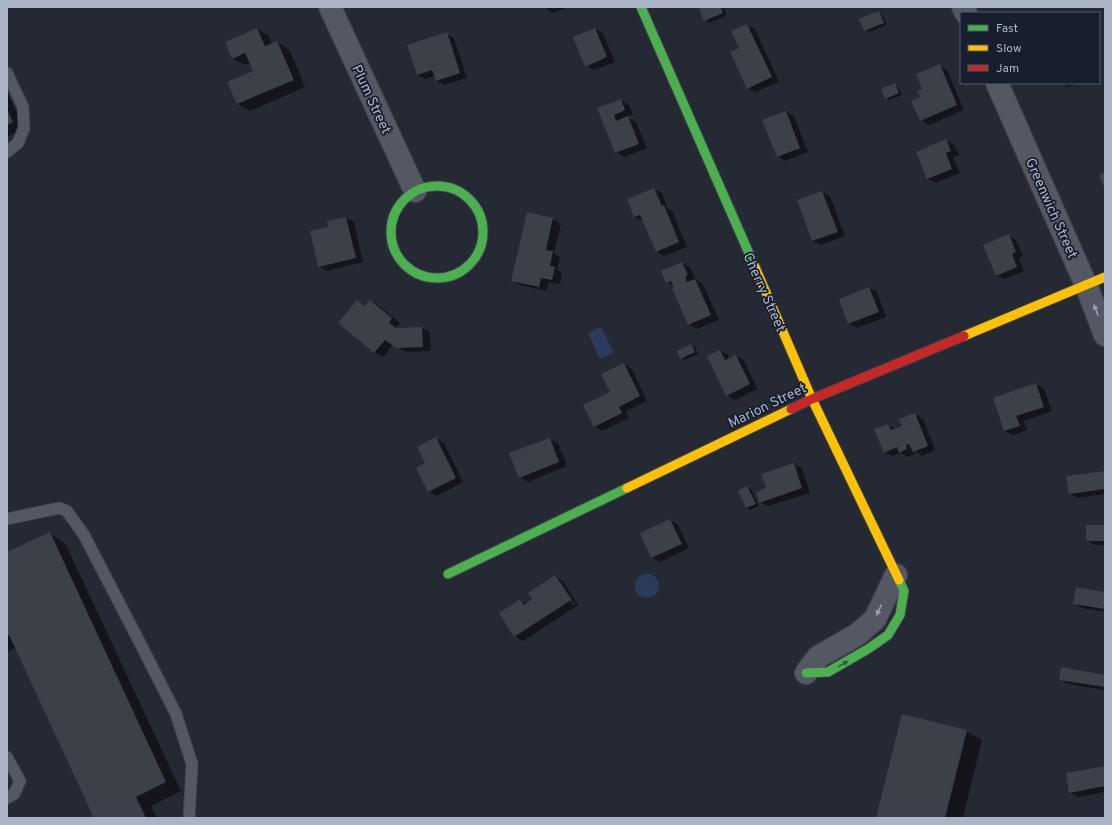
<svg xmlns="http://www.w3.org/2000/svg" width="1112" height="825" font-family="Overpass,sans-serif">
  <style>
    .water { fill: #2c3b5c }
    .shadow { fill: #0007; fill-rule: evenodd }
    .building { fill: #3b4049 }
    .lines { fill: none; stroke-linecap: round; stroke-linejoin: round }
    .lane-casing { stroke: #40444c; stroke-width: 13 }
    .street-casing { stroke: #40444c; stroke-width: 24 }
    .fast-casing { stroke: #40444c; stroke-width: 11 }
    .slow-casing { stroke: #40444c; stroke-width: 11 }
    .jam-casing { stroke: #40444c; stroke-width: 11 }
    .lane { stroke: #535862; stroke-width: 11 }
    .street { stroke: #535862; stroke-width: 22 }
    .fast { stroke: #4caf50; stroke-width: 9 }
    .slow { stroke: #ffc107; stroke-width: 9 }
    .jam { stroke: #c62828; stroke-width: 9 }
    .oneway { fill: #99a1b2 }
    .oneway2 { fill: #2f5f3d }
    .labels { text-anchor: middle; stroke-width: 3.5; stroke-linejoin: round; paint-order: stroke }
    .street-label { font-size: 14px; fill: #abb3c6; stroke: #171e2e }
  </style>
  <rect width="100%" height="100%" fill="#242933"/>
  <path class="water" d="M601,327L614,353L600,359L588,333Z
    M635 586a12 12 0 1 1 24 0a12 12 0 1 1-24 0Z"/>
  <path class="shadow" d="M544,7H570L552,13Z
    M707,7H723L727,15L709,23L705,20Z
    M878,12L882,14L887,25L869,32L865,30Z
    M747,25L755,29L779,82L755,92L747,88Z
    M257,29L269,36L272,44L277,42L289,49L305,87L250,111L238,104L229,82L254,71L251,63L245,65L233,59Z
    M595,29L603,33L615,62L594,70L586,66Z
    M446,34L454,38L467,78L444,85L437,81L435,76L425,79L417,75Z
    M939,66L947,70L964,110L929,125L921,120V97L924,89Z
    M1060,83H1081L1068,87Z
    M895,85L898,87L902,95L889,100L886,98Z
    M7,92L25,128L7,137Z
    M621,100L629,105L633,115L627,117L636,122L647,148L624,157L616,152L598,109Z
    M786,112L794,116L808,152L785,161L778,156L764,120Z
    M946,140L954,145L959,155L953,158L960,173L936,183L928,179L917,153Z
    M654,189L662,193L668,209L672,211L687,247L664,256L656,251L643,221L635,217Z
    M822,192L830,196L845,236L821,245L813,241L798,201Z
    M528,213L553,219L561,224L554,253L560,257L557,270L562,273L560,284L549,282L546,291L520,285L512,280Z
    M346,218L354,222L363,262L327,271L319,266L329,228Z
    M1008,235L1016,240L1023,256L1019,258L1024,271L1004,279L996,275Z
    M682,263L690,267L696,280L703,284L719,320L697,329L689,325L674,289L675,288V286L667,282L663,271Z
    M869,288L877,292L886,317L857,328L849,323Z
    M357,301L366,306L370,301L378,305L400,323L396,328L397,329L422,328L430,332L431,351L405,352L393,344L383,357L375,352L339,323Z
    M691,345L695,347L698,354L685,360L681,358Z
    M720,351L728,355L729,359L736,356L744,360L757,389L735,400L727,395Z
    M624,364L632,369L647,401L626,411L629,418L602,431L594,426Z
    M1036,384L1044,389L1052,411L1024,421L1027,430L1013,435L1005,431L994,399Z
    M915,414L923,419L935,450L922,456L914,451L915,454L907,457L901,453L892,456L884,452L888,425L896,429L903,426Z
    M436,438L444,443L463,482L437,496L429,491L426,464Z
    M550,439L558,443L567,466L528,482L520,477Z
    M794,464L802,468L810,493L768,506L760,502L767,489Z
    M1105,472V494L1077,498L1069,493Z
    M747,487L751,489L759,506L750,510L747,508L739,491Z
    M670,520L678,525L689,548L660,562L652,557Z
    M1105,526V545H1095L1087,541Z
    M50,534L65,543L181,791L151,806L157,818H95L16,648L7,652V553Z
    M555,577L563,581L578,605L523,641L515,636L520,600L527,604ZM558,582H561L575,604L573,605Z
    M1105,593V612L1082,608L1074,603Z
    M1105,676V690L1068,684L1061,679Z
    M966,731L982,740L963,818H877Z
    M1105,767V792L1078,797L1070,792Z"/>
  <path class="building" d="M704,7H721L723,13L704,21L699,9Z
    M879,11L884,23L864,31L859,19Z
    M747,24L772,77L747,89L730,52L739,48L731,31Z
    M257,28L265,46L277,41L294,80L237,104L227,82L253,71L245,53L232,59L225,42Z
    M595,28L607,57L585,67L573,37Z
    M447,32L460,73L436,81L432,70L417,75L407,45Z
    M940,64L957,105L920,121L911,101L920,97L917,91L922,89L916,74Z
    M895,83L899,93L885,99L881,89Z
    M621,99L625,110L614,115L616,121L628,116L639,144L615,153L597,108Z
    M7,109L13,122L7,125Z
    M786,111L800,148L777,157L762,120Z
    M946,139L951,151L946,153L952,169L927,179L916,152Z
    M1105,172V190L1099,175Z
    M654,188L662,206L664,205L679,242L656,252L640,215L634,217L627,199Z
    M822,191L838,232L812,241L797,200Z
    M527,212L553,218L546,250L553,251L550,266L555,267L552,280L541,278L539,287L511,281Z
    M346,217L356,258L318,267L310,231L328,227L327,221Z
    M1009,234L1016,252L1012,254L1017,267L996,276L983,245Z
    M682,262L688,275L685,276L687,282L695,279L711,315L688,325L672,288H674L671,281L666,283L661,271Z
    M869,287L879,312L848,324L839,299Z
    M357,300L365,306L370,300L392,318L389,323L396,328L422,327L423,347L396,348L385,340L374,353L338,323Z
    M691,344L695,352L680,359L677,351Z
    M720,350L725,360L736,355L750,384L726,396L707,356Z
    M624,363L640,396L619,407L622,413L594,427L583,405L610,392L601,374Z
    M1036,383L1044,407L1016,416L1020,426L1004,431L993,398Z
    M915,413L928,446L913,452L909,444L906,445L907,449L899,453L897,447L884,453L874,429L888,424L891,430L902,426L899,419Z
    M436,437L456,478L428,492L416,468L425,463L417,447Z
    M550,438L559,462L519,478L509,453Z
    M794,463L802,488L759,503L756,492L766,488L761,474Z
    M1105,471V489L1069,494L1066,476Z
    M747,486L756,504L746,508L738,491Z
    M670,519L682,544L651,558L640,533Z
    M1086,525H1105V541H1086Z
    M50,532L166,782L136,797L146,818H94L9,635L7,636V552Z
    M555,575L571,600L514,637L499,613L520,599L524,605L532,599L528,593Z
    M1076,587L1105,592V609L1073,604Z
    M1061,667L1105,675V687L1059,680Z
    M902,714L967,730L945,818H876Z
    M1105,766V786L1069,793L1066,773Z"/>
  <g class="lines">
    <defs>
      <path id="lane" d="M7,73L23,107L24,128L18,143L7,152
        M7,519L59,508L67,511L84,535L139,641L176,714L192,764L189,818
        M7,757L20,781L14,794L7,798"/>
      <path id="street" d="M330,7L415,191
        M963,7L966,13
        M997,83L1086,285L1105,335
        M806,673L818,657L858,634L875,619L896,575"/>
      <path id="fast" d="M641,7L755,267
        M391 232a46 46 0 1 1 92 0a46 46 0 1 1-92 0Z
        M448,574L627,488
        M806,673L828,672L868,649L888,635L900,615L904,591L899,580"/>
      <path id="slow" d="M755,267L812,399L899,580
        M964,336L1105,277
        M627,488L791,409"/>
      <path id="jam" d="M791,409L812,399L964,336"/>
    </defs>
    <use href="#lane" class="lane-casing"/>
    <use href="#street" class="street-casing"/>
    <use href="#fast" class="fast-casing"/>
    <use href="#slow" class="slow-casing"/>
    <use href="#jam" class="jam-casing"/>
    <use href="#lane" class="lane"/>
    <use href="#street" class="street"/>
    <use href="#fast" class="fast"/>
    <use href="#slow" class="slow"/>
    <use href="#jam" class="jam"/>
  </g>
  <defs><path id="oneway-solid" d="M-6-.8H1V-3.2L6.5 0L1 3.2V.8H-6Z"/></defs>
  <g class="oneway">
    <use href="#oneway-solid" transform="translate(1096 310) rotate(-111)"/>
    <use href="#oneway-solid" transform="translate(879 610) rotate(115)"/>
  </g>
  <use class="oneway2" href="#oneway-solid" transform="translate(843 664) rotate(-29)"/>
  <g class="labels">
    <g class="street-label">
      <text transform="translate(372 99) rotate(65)" y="5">Plum Street</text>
      <text transform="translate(1052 208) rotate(66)" y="5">Greenwich Street</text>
      <text transform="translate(765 292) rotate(66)" y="5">Cherry Street</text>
      <text transform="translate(767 405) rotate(-26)" y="5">Marion Street</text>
    </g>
  </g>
  <rect width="1112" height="825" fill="none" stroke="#abb3c6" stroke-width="16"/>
  <rect x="960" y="12" width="140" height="72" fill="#171e2e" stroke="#525a6b"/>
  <rect x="968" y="25" width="20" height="6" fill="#4caf50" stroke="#525a6b"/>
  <text x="996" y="32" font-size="12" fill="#abb3c6">Fast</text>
  <rect x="968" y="45" width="20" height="6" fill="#ffc107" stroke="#525a6b"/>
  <text x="996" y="52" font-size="12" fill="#abb3c6">Slow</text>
  <rect x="968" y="65" width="20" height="6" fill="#c62828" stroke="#525a6b"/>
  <text x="996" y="72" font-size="12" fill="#abb3c6">Jam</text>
</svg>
